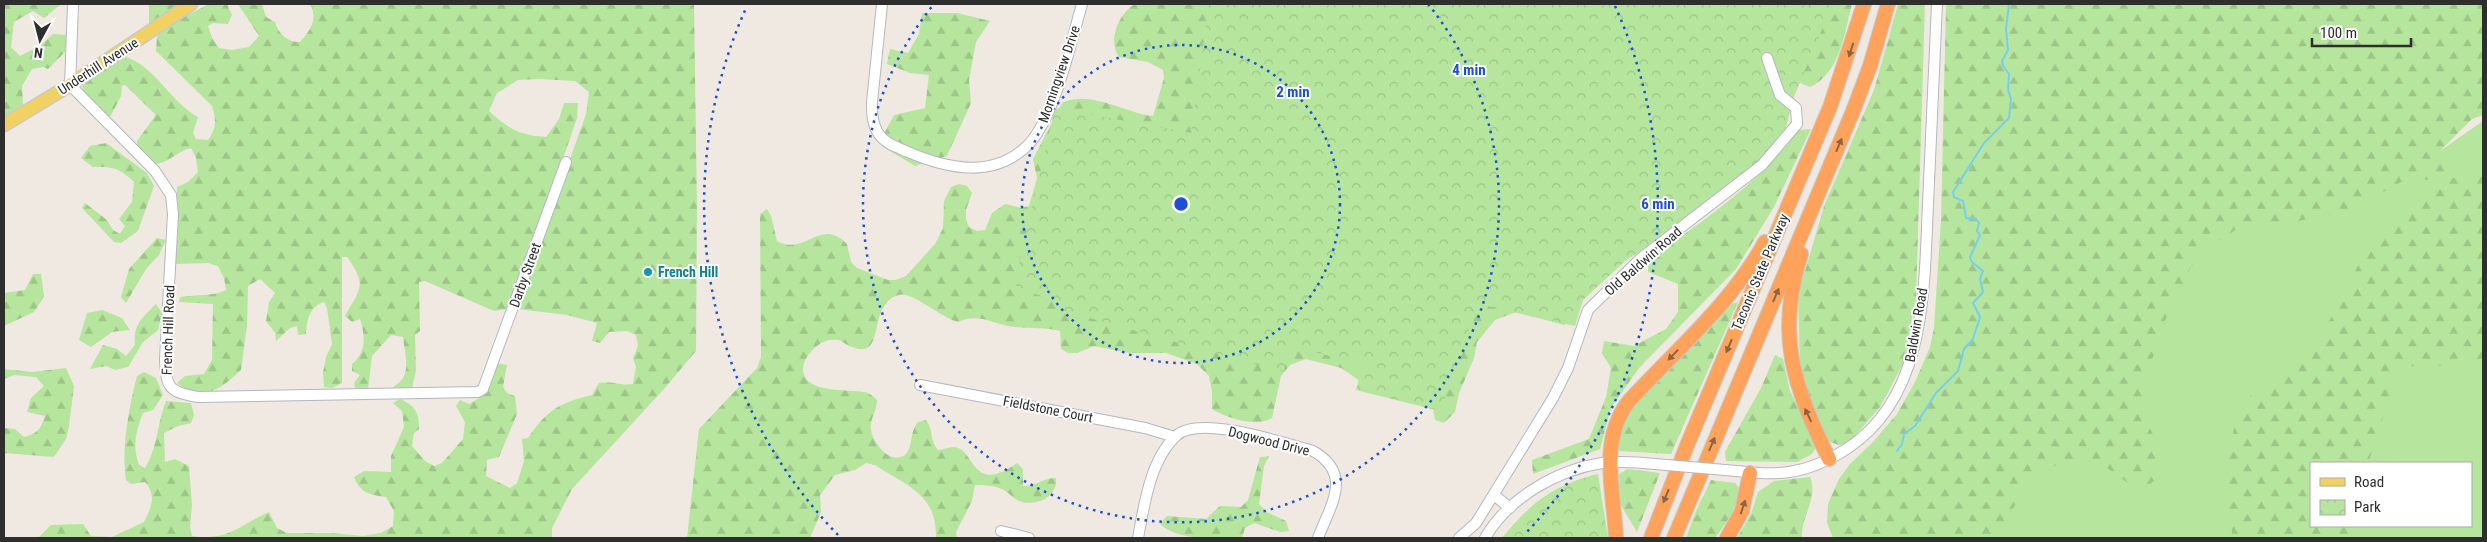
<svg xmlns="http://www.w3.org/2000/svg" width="2487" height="542" font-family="'Roboto Condensed',sans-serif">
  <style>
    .grass { fill: #b6e59e; fill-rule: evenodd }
    .forest { fill: url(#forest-firs) }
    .park { fill: url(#park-crowns) }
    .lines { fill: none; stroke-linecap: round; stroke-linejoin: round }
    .stream { stroke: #75cff0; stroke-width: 2 }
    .minor-casing { stroke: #b4b7c1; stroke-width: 12 }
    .major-casing { stroke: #c9c9c9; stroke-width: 15 }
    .highway-casing { stroke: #c9c9c9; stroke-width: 16 }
    .minor { stroke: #fff; stroke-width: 10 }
    .major { stroke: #f2d163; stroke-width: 12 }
    .highway { stroke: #ffa35c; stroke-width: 14 }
    .minor-bridge-casing { stroke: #b4b7c1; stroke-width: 12; stroke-linecap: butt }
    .minor-bridge { stroke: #fff; stroke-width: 10 }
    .oneway { fill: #8c6343 }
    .ring { fill: none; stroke: #1d4ed8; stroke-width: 2.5; stroke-dasharray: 2.5 5 }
    .culture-dot { fill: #0f9aa8; stroke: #fff; stroke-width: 2 }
    .labels { text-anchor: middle; stroke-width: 4; stroke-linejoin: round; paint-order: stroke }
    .street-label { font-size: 14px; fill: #2e2e2e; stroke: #fff }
    .culture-label { font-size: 14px; font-weight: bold; fill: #0d838f; stroke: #fff; text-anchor: start }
    .centre { fill: #1d4ed8; stroke: #fff; stroke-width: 2.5 }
    .ring-label { font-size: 15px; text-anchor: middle; font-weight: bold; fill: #1d4ed8; stroke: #fff; stroke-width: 4; stroke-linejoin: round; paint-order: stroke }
  </style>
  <defs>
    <pattern id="forest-firs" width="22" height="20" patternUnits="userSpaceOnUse" patternTransform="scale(1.25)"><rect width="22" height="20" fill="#b6e59e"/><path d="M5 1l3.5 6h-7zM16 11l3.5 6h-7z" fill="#9dc588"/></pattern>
    <pattern id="park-crowns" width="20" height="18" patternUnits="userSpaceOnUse" patternTransform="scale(1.25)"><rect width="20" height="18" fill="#b6e59e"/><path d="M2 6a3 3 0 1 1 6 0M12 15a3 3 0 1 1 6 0" fill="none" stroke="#9dc588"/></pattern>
  </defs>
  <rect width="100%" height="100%" fill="#efe9e1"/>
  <path class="grass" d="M2483,121V538H1948L2202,220L2440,151ZM2311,463H2471V526H2311Z"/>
  <path class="forest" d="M4,4H61L44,18L33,11L14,22L11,47L20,56L41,45L53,34L67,35L65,52L48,69L43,67L32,69L22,86L23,106L4,120Z
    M149,4H184L152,24L149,22Z
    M209,4H227L232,15L228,24L213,23L208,26L212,38L219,48L232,50L249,47L259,36L238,4H262L266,17L275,22C279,34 286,42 300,42C311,30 318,19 310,4H694L697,207L696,351L664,389L572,489L552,528V538H38L51,525L83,524L91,536L112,537L144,522C151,508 157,495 145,482L131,484L126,480C121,449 129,407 137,376L144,372L156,378L163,395L153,410L143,413C136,431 132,446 139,465L145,468C158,447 157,423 166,401L191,403L194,415L191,423L178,426L164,433L165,462L175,459L189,466L192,506L190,527L192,536C229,541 238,526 269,512L277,528L287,533H331L363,536L381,533L393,526L394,511L386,497C370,495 360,493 354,477L364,471L391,472V456L404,427L402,411L393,403L400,399C416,406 419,413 419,429L414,433L412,446L425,461L434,466L442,463L463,439L465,422L456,406L460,400L469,404L481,397L497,363L507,365L503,387L507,393L515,396L517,414L499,457L487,460L486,476L510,488L517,483L524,461L522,439L528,438C547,410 559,403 592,395L599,383C614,381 620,386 633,384L636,367L633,358L638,346L636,335L627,331L609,332L600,343L592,341L597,323L567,315L517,309L586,114L589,92L575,81L539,79L518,80L497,93L489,111C509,129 518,135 546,137L559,119L564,103H578L577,118L534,243L507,309L494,311L425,281L419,282L420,331L415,335L416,371L412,388L399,390L393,387C413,377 405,356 403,337L391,335L372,356L368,389L355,388L354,383L360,375L352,371V364C367,352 365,335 360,319L352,322L345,316C360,289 368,286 347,257H342V383L332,388L324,387L323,372L326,357L332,344L327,308L324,302C309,307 307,320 306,334L298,335L297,326L290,328L276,341L275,333L266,321L269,302L275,293L260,279L248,286L247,326L241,370C221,389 203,403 177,383L185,376L204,374L212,360L213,304L179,302L180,297C196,294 211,297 226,290L224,278L218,266L208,263L175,264L177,187L188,182L198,172L196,158L191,148C177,151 167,165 152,164L137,147V141L156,115L125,85L122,86L121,96L108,121L86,96L82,87L91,78L126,57C157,68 170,102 198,117L193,133L196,139L208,140C217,128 216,119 212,106L156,51L157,36L176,21Z
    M1135,4H1295L1613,267L1583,300L1573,320L1564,325L1516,312L1495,320L1477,342L1474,358L1459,393L1455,412L1444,423L1435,420L1432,402L1366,385L1341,368L1306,359L1290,365L1281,376L1272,418C1255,428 1228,418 1212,409V392L1209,376L1197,364L1166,353H1129L1094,346L1077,353H1068L1061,349L1060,331C1043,327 1025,329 1008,326C991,322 976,313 958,322C941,318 912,291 899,295C862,304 893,374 839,340C830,339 824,340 817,346C810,352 803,360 803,369C803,394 849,389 864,392C870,393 873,396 877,400C877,411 869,420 871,430C873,443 891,467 906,454C913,447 909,433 918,422L926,420C934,430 929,440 938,450C943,450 948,447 953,447C975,446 970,497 1017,463L1023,469V486C1036,486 1043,478 1056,478C1058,497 1036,507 1019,501C1012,498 1007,490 999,488C992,485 983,485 975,485L972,501L956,532L957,538H936C937,493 906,486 875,465L866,463L855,470L835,475L820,495L821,512L810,538H687L699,429L757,368L761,357L760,214L767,209L771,216L777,241C805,257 820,216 847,244L851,262L857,268L888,280H896L906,276L935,244L943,228L944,201L951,187L959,184L967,186L972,193L966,210V219L969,227L977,231L985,230L992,213L1005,204L1021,208L1029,206L1037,178L1033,159L1062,103C1090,89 1125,113 1153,116L1164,78L1163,70L1148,62L1119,57C1107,41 1119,13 1135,4Z
    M1773,4H1852C1845,31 1840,74 1810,87L1802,84L1796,78Z
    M1898,4H1925L1916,297L1904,362L1880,407L1854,437L1848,443L1839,445L1830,442L1821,427L1800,371L1798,295L1824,206L1874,90Z
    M1946,4H2483V115L2472,119L2440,151L2442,160L2451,177L2460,180L2483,172V361L2428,367L2409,366L2400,371L2396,378L2368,463H2311V526H2350L2347,538H2233L2225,489L2233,433L2237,415L2254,391L2315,350L2347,285L2366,252L2372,245L2396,229L2408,214L2431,196L2434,188L2429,180L2420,179L2401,182L2362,204L2335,214L2298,221L2243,225L2212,245L2191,266L2181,292L2167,315L2156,350L2145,375L2147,422L2161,451L2157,479L2150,484L2132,486C2123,480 2102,462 2093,461C2046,453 2011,496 2003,538H1833L1827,523L1828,504L1839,479L1850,464L1872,443L1897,414L1915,382L1930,347L1934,328L1941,220Z
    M922,13H957L990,21L976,42L969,80L971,103L947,156L915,166L883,147L885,132L894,115L925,108L929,75L910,73L887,64L890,49L908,53L919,34Z
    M1811,129L1774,207L1736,269L1639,368L1611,408L1600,449L1533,474L1532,460L1589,439L1606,397L1611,368L1602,353L1604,341L1634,346L1666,329L1678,312V284L1648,272V261C1701,221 1759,185 1798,130Z
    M106,143L147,173L154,186L138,231L121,243L114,242L82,208L85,203L107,220L113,230L120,234L125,226L119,219L132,202L134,182C121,169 112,166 93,167L81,158L90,146Z
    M157,238L166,240L159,255L146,269L126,303L121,297L129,269Z
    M33,274H41L44,297L34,312L4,326V293L25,290Z
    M1738,302L1671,454L1618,451L1621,427L1630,412L1725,306Z
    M156,304L162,313L158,330L143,342L128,367L115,370L106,366L90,369L103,345L117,349L126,356L135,345C133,325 142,318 156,304Z
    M102,310L122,318L130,330L112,332L91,347L79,340L87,313Z
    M1775,355L1783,359L1790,391L1817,446L1812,454L1797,462L1726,461L1725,452L1761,388Z
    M66,368L74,386L69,426L66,439L54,457L4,453V428L15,429L24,437C37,434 41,429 45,416L27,412L31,398L44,386L36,377L14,375L4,379V369L32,372Z
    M1269,456L1264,466L1259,504L1267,512L1286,521L1289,531L1280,532L1254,523L1245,528L1242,538C1216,538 1180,542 1160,524L1167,516L1206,519L1220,506L1241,507L1248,500L1260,457Z
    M1627,469L1660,473L1637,532L1620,504L1618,475Z
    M1810,477C1819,498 1800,518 1802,538H1737L1751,514L1758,492L1774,481Z
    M1711,480L1735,483L1740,489C1737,508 1726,524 1715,538H1686L1696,511Z"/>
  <path class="park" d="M1209,4H1829L1828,15L1793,99L1784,136L1767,154L1672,231L1625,261L1583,300L1575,326L1478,304L1440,411L1356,390L1363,364L1290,346L1284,371L1258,365L1057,309L1058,303L1014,285L1055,108L1191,133Z
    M1598,474L1608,538H1502C1530,503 1555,484 1598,474Z"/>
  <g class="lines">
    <path class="stream" d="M1897,451L1902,444L1904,434L1915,426L1936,393L1958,371L1964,349L1973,339L1980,317L1973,303L1983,292L1980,279L1983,271L1972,262L1970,257L1980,235L1977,231L1979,223L1976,219L1966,218L1963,201L1954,197L1953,192L1984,143L2009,118L2011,99L2008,90L2009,74L2003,66L2002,61L2008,50L2006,29L2009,4"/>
    <defs>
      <path id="minor" d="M73,4L70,85L155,171L171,195L173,214L165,359C166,388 169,392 198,397L478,392L483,389L566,162
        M882,4L872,102C872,112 872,122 877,131C883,143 897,147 908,152C948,169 994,179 1028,145C1055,117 1071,42 1082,4
        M920,385L1145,428L1175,437
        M1725,470C1746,472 1768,475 1789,472C1810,469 1830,460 1848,448C1927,396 1924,288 1928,204C1931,137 1934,70 1937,4
        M1494,495L1510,508
        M1001,531L1029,538
        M1138,538C1144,506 1150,460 1176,436C1199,414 1284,443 1313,451C1354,474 1330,506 1318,538
        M1459,538L1476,523L1553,398L1568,368L1588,310L1640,259L1762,165L1797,124L1796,108L1780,95L1767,58
        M1485,538C1508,498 1557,470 1602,463C1619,461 1637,462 1655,464"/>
      <path id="major" d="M4,125L70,85L191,4"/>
      <path id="highway" d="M1801,254C1775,336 1794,386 1829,459
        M1616,538C1614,492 1598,441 1629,401C1676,350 1731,304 1765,242
        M1651,538L1688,443L1830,107L1864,4
        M1674,538L1853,111L1870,66L1888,4
        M1727,538L1742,511L1750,473"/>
    </defs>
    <use href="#minor" class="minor-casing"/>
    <use href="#major" class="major-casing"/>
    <use href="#highway" class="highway-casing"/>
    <use href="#minor" class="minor"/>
    <use href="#major" class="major"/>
    <use href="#highway" class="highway"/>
    <defs>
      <path id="minor-bridge" d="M1655,464L1725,470"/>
    </defs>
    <use href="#minor-bridge" class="minor-bridge-casing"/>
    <use href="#minor-bridge" class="minor-bridge"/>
  </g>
  <defs><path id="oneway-solid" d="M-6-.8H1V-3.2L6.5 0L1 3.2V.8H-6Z" transform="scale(1.25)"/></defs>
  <g class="oneway">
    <use href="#oneway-solid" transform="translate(1851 50) rotate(108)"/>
    <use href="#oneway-solid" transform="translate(1839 145) rotate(-67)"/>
    <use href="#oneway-solid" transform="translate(1776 295) rotate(-67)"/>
    <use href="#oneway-solid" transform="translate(1729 346) rotate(113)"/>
    <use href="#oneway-solid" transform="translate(1673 355) rotate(134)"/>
    <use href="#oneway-solid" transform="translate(1808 415) rotate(-115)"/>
    <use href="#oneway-solid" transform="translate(1712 444) rotate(-67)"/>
    <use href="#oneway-solid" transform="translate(1666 496) rotate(112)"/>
    <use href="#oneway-solid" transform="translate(1743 507) rotate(-72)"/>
  </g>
  <g class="ring">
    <circle cx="1181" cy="204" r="159"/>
    <path d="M1428 4A318 318 0 1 1 934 4"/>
    <path d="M838 535A477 477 0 0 1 747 6M1615 6A477 477 0 0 1 1524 535"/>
  </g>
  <circle class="culture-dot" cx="648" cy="272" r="5"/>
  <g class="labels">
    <g class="street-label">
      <text transform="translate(98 66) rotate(-33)" y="5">Underhill Avenue</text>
      <text transform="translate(1059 74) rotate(-71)" y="5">Morningview Drive</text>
      <text transform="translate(1643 261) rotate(-41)" y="5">Old Baldwin Road</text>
      <text transform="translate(1760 272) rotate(-67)" y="5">Taconic State Parkway</text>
      <text transform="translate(525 275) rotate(-70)" y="5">Darby Street</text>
      <text transform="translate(1916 325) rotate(-80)" y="5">Baldwin Road</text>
      <text transform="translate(168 330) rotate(-88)" y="5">French Hill Road</text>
      <text transform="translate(1048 409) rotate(11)" y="5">Fieldstone Court</text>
      <text transform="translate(1269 441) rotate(14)" y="5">Dogwood Drive</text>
    </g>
    <g class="culture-label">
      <text x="658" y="277">French Hill</text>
    </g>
  </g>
  <circle cx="1181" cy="204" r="8" class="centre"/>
  <g class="ring-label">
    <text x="1469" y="75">4 min</text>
    <text x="1293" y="97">2 min</text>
    <text x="1658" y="209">6 min</text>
  </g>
  <rect width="2487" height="542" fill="none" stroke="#2e2e2e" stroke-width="10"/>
  <rect x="2310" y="462" width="162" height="65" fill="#ffffff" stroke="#ababab"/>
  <rect x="2320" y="478" width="25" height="8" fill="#f2d163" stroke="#ababab"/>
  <text x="2354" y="487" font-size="15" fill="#2e2e2e">Road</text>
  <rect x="2320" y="500" width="25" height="15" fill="url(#park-crowns)" stroke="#ababab"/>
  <text x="2354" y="512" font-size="15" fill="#2e2e2e">Park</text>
  <g transform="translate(40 40) rotate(187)" stroke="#ffffff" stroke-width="4" paint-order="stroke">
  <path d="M0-4L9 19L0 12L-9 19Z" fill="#2e2e2e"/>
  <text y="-8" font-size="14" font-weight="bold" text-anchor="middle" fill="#2e2e2e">N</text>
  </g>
  <path d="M2312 38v8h99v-8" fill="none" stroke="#2e2e2e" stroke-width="2.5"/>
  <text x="2320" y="38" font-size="15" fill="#2e2e2e" stroke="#ffffff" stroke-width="4" paint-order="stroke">100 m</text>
</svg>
